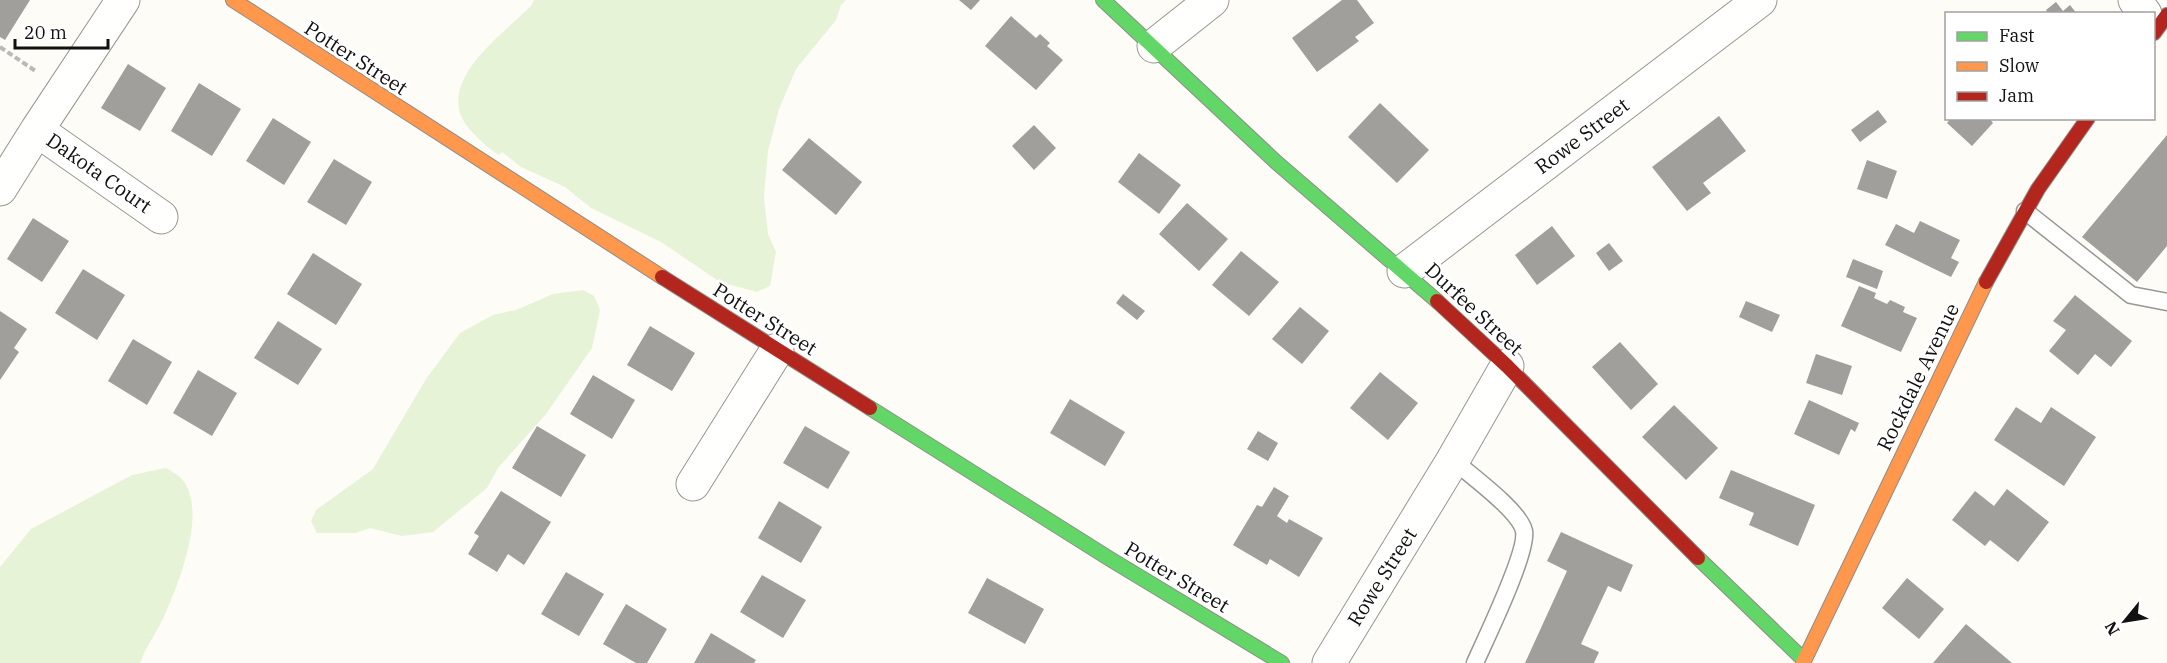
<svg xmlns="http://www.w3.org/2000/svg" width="2167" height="663" font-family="'IBM Plex Serif',serif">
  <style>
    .green { fill: #e7f3d7 }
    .building { fill: #a19f9c }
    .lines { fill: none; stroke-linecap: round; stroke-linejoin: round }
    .lane-casing { stroke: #979795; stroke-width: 19 }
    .street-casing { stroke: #979795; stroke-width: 35 }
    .fast-casing { stroke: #8e8d8b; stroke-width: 16 }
    .slow-casing { stroke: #8e8d8b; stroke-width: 16 }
    .jam-casing { stroke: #8e8d8b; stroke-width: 16 }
    .path { stroke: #b9b9b8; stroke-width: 4; stroke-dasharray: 6 3; stroke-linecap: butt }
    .lane { stroke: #fffffe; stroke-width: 16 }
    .street { stroke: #fffffe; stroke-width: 33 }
    .fast { stroke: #63d668; stroke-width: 14 }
    .slow { stroke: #ff974d; stroke-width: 14 }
    .jam { stroke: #b3261e; stroke-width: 14 }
    .labels { text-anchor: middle; stroke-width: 6; stroke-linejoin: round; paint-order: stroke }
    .street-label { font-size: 20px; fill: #111; stroke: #fff }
  </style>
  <rect width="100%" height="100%" fill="#fdfcf7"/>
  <path class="green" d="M534,0H846L841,5L836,20L796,69L779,109L768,151L764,197L768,234L776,252L770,286L757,292L720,282L661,242L591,208L565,187L521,167L502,152L499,155C489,149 482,142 474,134C426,88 500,37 531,6Z
    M583,290L594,296L600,310L592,348L546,414L498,468L487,488L433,532L402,536L370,528L356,533H317L311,521L316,510L373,469L426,379L460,333L493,315L516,310L553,294Z
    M166,468C171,471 177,474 181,478C209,508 179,583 165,614C158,631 146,646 140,663H0V567L31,529L132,475Z"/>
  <path class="building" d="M0,0H30L5,40L0,37Z
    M959,0H980L971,10Z
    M1342,0H1357L1374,23L1355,37L1359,41L1317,72L1292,38Z
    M2056,2L2063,11L2070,5L2077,14H2048L2046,10Z
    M1011,16L1036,38L1040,34L1050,43L1047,46L1063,60L1036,90L985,46Z
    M128,64L166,88L140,131L101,108Z
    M199,83L241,109L212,156L171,131Z
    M1380,103L1429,150L1397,183L1348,137Z
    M1878,110L1887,122L1860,142L1851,130Z
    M1719,116L1746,151L1703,183L1711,193L1687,211L1652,167Z
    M273,118L311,142L284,185L246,161Z
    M1951,118H1989L1993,123L1972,146L1947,123Z
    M1034,125L1056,148L1034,170L1012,146Z
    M2167,135V246L2137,282L2082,237Z
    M809,138L862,182L836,215L782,170Z
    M1139,153L1181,185L1159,214L1118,182Z
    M334,159L372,182L346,225L307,202Z
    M1867,160L1897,171L1887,199L1857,189Z
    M1187,203L1228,239L1199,271L1159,234Z
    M33,218L69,241L42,282L7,259Z
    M1920,221L1960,240L1951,258L1959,262L1951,277L1885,245L1896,224L1914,233Z
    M1552,226L1575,256L1537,285L1515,255Z
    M1609,243L1623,261L1609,271L1596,253Z
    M1241,251L1279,282L1249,316L1212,285Z
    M313,253L362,284L336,325L287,294Z
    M1853,259L1883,271L1877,289L1846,277Z
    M83,269L125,295L97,340L55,313Z
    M1859,286L1876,293L1874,298L1887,304L1890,300L1905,307L1903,312L1917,318L1901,352L1841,326Z
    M1123,294L1145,311L1137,320L1116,303Z
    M2075,295L2132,341L2111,367L2095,354L2078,375L2049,351L2066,330L2053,321Z
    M1746,301L1780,315L1772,332L1739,317Z
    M1300,307L1329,331L1302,364L1272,339Z
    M0,311L27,329L14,348L19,352L0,380Z
    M278,321L322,349L298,385L254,358Z
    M650,326L695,353L672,391L627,365Z
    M133,339L172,362L147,405L108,381Z
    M1620,342L1658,384L1631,410L1592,367Z
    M1816,354L1852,366L1842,395L1806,383Z
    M198,370L237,393L212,436L173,413Z
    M1380,372L1418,403L1388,440L1350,408Z
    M593,375L635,400L612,439L570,414Z
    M1070,399L1125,432L1105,466L1050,433Z
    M1809,400L1859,423L1855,432L1851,429L1839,455L1794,434Z
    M1674,405L1718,448L1686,480L1642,437Z
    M2016,407L2041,423L2051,407L2096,437L2064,486L1994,440Z
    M537,426L586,455L561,497L512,468Z
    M805,426L850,452L828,489L783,463Z
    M1258,431L1278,443L1268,461L1247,449Z
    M1731,470L1815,505L1798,546L1749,525L1754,513L1719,498Z
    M1274,487L1289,496L1277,516L1287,523L1289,519L1323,538L1299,577L1270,559L1267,565L1233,545L1257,505L1262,507Z
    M2007,489L2049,522L2018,562L1990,540L1985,546L1952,520L1975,491L1994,506Z
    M501,491L551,522L524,565L508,554L497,572L468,554L479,536L474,533Z
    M779,501L822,527L801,563L758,538Z
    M1561,532L1633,565L1621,592L1608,586L1581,644L1599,652L1594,663H1525L1567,571L1547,561Z
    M566,572L604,594L579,636L541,614Z
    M762,575L806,600L783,638L740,612Z
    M987,578L1044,609L1025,644L968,613Z
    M1907,578L1944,609L1919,639L1882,608Z
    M626,604L667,629L647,663H636L603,644Z
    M1966,624L2012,663H1933Z
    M711,633L756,660L754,663H694Z"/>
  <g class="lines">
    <defs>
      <path id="lane" d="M2025,211L2131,295L2167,302
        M1453,460C1470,475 1520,511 1524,531C1528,552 1486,638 1475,663"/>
      <path id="street" d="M2135,0L2145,14
        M1154,46L1212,0
        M37,130L161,217
        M0,189L37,130L123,0
        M1404,271L1760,0
        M693,484L777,350
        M1329,663L1453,460L1507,366"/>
      <path id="fast" d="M1103,0L1276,162L1437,301
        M870,408L1110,559L1282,663
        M1698,558L1804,660"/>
      <path id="slow" d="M233,0L662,277
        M1803,663L1986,282"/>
      <path id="jam" d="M2154,33L2167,15
        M662,277L870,408
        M1986,282L2038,189L2088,118
        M1437,301L1507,366L1698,558"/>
    </defs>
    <use href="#lane" class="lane-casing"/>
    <use href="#street" class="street-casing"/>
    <use href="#fast" class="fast-casing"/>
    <use href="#slow" class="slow-casing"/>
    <use href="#jam" class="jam-casing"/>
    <path class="path" d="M0,47L37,72"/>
    <use href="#lane" class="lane"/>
    <use href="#street" class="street"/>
    <use href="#fast" class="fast"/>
    <use href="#slow" class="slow"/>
    <use href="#jam" class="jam"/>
  </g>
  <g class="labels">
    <g class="street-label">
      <text transform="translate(356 58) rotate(33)" y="7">Potter Street</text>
      <text transform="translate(1582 136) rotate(-37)" y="7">Rowe Street</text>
      <text transform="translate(99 173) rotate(35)" y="7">Dakota Court</text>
      <text transform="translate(1474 309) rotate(43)" y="7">Durfee Street</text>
      <text transform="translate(765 319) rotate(32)" y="7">Potter Street</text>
      <text transform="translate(1918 377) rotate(-64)" y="7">Rockdale Avenue</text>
      <text transform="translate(1177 577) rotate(31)" y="7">Potter Street</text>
      <text transform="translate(1382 577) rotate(-58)" y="7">Rowe Street</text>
    </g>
  </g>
  <rect x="1945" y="12" width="210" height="108" fill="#ffffff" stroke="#a0a0a0" stroke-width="1.5"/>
  <rect x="1957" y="32" width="30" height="9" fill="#63d668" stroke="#a0a0a0" stroke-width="1.5"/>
  <text x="1999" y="42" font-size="18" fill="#111111">Fast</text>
  <rect x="1957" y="62" width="30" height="9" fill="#ff974d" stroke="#a0a0a0" stroke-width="1.5"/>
  <text x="1999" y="72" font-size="18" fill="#111111">Slow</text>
  <rect x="1957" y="92" width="30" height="9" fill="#b3261e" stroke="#a0a0a0" stroke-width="1.5"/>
  <text x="1999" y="102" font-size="18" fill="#111111">Jam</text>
  <g transform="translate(2125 621) rotate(240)" stroke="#ffffff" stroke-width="4.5" paint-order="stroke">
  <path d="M0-4.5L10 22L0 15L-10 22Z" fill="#111111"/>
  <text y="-9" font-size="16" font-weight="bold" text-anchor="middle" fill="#111111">N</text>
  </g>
  <path d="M15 39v9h93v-9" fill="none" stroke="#111111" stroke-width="3"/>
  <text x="24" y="39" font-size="18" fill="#111111" stroke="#ffffff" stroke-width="4.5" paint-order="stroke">20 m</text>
</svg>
